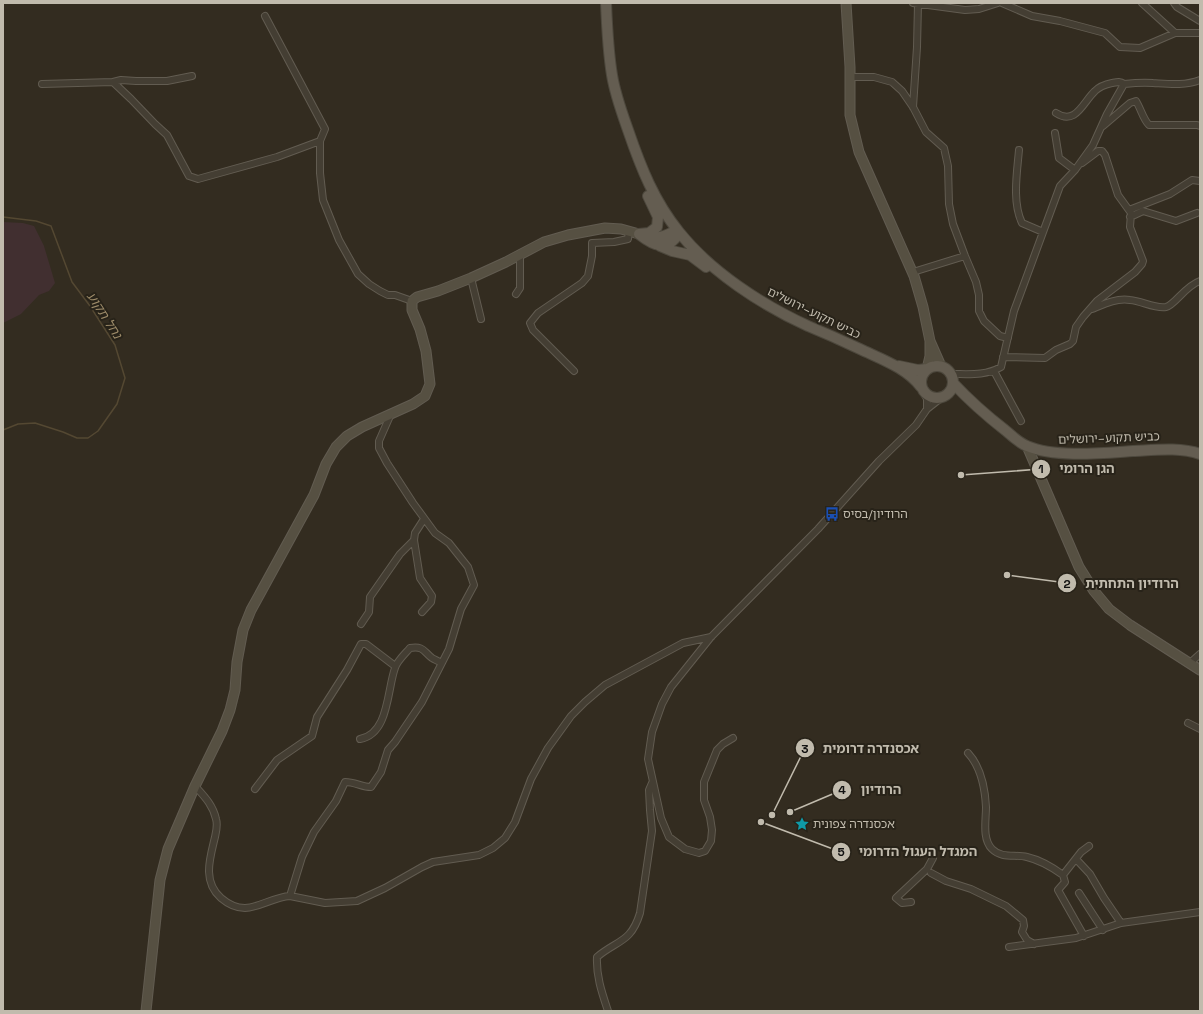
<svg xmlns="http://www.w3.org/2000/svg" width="1203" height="1014" font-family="'Space Grotesk','Noto Sans Hebrew',sans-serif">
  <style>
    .green { fill: #412f30 }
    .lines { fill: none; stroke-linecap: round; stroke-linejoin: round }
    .stream { stroke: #544832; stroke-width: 1.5 }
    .street-casing { stroke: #625c51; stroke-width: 8 }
    .secondary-casing { stroke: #625c51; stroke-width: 11 }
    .primary-casing { stroke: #4d483d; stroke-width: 12 }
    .street { stroke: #443e33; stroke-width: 6 }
    .secondary { stroke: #565042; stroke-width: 9 }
    .primary { stroke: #645d51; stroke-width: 10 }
    .labels { text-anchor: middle; stroke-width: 4; stroke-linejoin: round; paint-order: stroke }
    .street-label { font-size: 12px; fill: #c1bbad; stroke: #282319 }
    .poi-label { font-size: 12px; fill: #c1bbad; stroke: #282319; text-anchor: start }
    .water-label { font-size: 13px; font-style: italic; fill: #9d8b69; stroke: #282319 }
    .leader { fill: none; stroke: #c1bbad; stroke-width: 1.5 }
    .callout-dot { fill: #c1bbad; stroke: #282319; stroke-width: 1.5 }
    .mark-label { font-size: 12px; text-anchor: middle; font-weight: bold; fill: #111 }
    .callout-label { font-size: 13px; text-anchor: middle; font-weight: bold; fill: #c1bbad; stroke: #282319; stroke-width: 4; stroke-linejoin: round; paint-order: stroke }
  </style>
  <rect width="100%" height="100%" fill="#332c20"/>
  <path class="green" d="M3,222L23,223L34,226L44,246L55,283L49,291L39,295L21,314L3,323Z"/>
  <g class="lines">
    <path class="stream" d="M3,217L36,221L51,226L72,282L90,306L115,345L125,378L117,404L98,431L88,438H77L63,432L35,423L18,424L3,430"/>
    <defs>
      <path id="street" d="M913,3L965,10L979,9L998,3
        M1002,3L1032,16L1060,21L1105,33L1120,47L1140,48L1175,33H1200
        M1142,3L1175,33
        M1174,3L1177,7L1200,21
        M265,16L325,129L320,141V173L323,200L339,240L358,274L369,284L380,291L388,295H395L412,301
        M850,77H874L892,82L902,91L913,107L926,132L944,148L948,166L949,204L953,224L965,256L976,282L979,295V311L984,321L1000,336L1008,338
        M113,82L121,80L136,81H167L192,76
        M42,84L113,82L131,99L155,124L167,135L189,176L198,179L277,157L320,141
        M913,107L917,47L918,4
        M1056,113C1076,126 1083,102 1095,91C1099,87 1107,84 1112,83C1117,82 1120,81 1124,84
        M1103,126L1130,103L1136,101C1141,109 1143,119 1149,125H1197L1200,126
        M1055,133L1059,158L1075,170
        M1019,150C1017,173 1012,202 1022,223L1043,232
        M1129,210L1170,194L1192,180L1200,181
        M1130,217L1143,211L1176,221L1197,213
        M913,272L965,256
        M471,278L481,319
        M516,294L520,288V255
        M1092,309C1104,304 1116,298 1130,300C1142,301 1155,309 1166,307C1175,305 1185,286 1200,281
        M1003,357L1045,358L1056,350L1070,344L1073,341L1076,327L1083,317L1097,301L1135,272L1142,264L1143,261L1130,227L1131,213L1118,195L1105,155L1102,151H1098L1082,163
        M574,371L533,330L530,323L538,313L582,283L588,276L592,256V243L614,242L628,239L629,231
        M994,371L1021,421
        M952,374C969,374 985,376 1001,367L1014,311L1060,186L1075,170L1093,145L1107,114L1124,84C1133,83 1143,82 1153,83C1169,84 1184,86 1200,80
        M923,391L927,399V409
        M422,612L431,602L432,596L420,578L414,540L415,533L424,519
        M361,624L369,612L370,597L400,554L414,540
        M1190,663L1200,654
        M1188,723L1200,729
        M733,738L723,744L717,750L704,782V800L710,817L712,830L711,841L705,851L699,853L685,849L669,837L661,818L648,759L652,732L662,704L671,687L711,637L818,529L879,461L916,425L927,409L941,398
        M360,739C389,734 387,690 395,668C397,661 405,654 410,648C424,646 423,651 432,658C435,660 439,661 441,663
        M968,753C981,767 985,788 986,807C986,820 982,839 992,849C1002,859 1015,854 1027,857C1040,860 1052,867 1063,875L1065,882L1058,890L1084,936
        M195,786C204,796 213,805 216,819C218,825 216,832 215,837C210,858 202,881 221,898C228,904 235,908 245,908C258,908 274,897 290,896L302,857L314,832L336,801L345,782C355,782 362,787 371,787L381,772L388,750L395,742L422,702L449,649L461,609L474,585L468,567L449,543L435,533L413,503L387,463L379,448V441L390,416
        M255,789L277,760L312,736L317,717L347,670L361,644H366L395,666
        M1076,859L1090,874L1104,898L1121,923
        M931,873L946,881L971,889L1006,906L1023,920L1024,926L1022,932L1027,940L1034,944
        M1063,875L1081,852L1089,846
        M1079,893L1103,930
        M290,896L325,903L357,901L385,888L422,867L433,862L479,855L493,848L505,838L515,822L531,779L548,748L571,716L585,702L605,685L683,643L711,637
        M911,902L902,903L896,898L927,869L933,858
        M1009,947L1076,938L1121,923L1200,912
        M608,1011C602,993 596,976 597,957C617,940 631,943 640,913L652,831L650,810L649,790L652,783"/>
      <path id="secondary" d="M846,3L850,67V115L859,152L914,276L923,307L930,341L941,366
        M927,369L930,356V342
        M1027,446L1079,567L1094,591L1109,609L1130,625L1200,670
        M146,1011L160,880L168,849L195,786L222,731L230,710L235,690L237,662L243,630L251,610L314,495L326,464L336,447L347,436L362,427L413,404L425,396L430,384L426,351L420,329L412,310V301L417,297L438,291L471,278L506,262L544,242L568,235L605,228L621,229L639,234"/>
      <path id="primary" d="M606,3C607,27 608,51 612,75C615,94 622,113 628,130C641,168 654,201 679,232C711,272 762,305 808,326C825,333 843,341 860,349C881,359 907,368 921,387
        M673,232L679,233C667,252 654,246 639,234C655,238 657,240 673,232Z
        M639,234L649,233L657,227L658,217L648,196
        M660,246L672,251L690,255L706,267
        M921 382a16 16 0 1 1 32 0a16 16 0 1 1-32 0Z
        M899,366L918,370L927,369
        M953,383C969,400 987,416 1005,430C1012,436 1019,443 1027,446C1055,458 1103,453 1133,451C1155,450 1180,447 1200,454"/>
    </defs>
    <use href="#street" class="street-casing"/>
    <use href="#secondary" class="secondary-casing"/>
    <use href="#primary" class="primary-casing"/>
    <use href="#street" class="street"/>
    <use href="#secondary" class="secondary"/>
    <use href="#primary" class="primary"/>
  </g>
  <defs>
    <symbol id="bus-bare" viewBox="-9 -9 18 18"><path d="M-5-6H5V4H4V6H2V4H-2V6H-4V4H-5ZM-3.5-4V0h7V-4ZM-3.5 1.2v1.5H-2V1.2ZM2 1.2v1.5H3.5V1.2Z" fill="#1a4fb4" stroke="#282319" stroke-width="2.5" paint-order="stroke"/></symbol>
    <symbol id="sight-bare" viewBox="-9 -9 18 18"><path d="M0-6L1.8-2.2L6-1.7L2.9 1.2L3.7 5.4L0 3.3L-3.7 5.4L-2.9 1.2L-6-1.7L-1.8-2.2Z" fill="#0f9aa8" stroke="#282319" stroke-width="2.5" paint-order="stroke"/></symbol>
  </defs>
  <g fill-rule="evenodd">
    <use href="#bus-bare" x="822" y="504" width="20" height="20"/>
    <use href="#sight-bare" x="792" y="814" width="20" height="20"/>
  </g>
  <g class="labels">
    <g class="street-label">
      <text transform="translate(814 313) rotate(26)" y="4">כביש תקוע–ירושלים</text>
      <text transform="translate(1109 438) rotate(-2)" y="4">כביש תקוע–ירושלים</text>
    </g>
    <g class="poi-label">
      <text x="843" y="518">הרודיון/בסיס</text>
      <text x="813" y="828">אכסנדרה צפונית</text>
    </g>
    <g class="water-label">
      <text transform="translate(105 315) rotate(57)" y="5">נחל תקוע</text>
    </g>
  </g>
  <path class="leader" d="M961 475L1041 469M1007 575L1067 583M772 815L805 748M790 812L842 790M761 822L841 852"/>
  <g class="callout-dot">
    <circle cx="961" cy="475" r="4"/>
    <circle cx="1007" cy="575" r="4"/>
    <circle cx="772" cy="815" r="4"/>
    <circle cx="790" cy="812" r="4"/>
    <circle cx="761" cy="822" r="4"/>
    <circle cx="1041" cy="469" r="10"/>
    <circle cx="1067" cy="583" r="10"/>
    <circle cx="805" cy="748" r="10"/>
    <circle cx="842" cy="790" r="10"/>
    <circle cx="841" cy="852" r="10"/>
  </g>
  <g class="mark-label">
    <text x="1041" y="473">1</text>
    <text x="1067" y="588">2</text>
    <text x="805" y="753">3</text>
    <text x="842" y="794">4</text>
    <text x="841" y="856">5</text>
  </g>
  <g class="callout-label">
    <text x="1087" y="473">הגן הרומי</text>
    <text x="1132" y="588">הרודיון התחתית</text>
    <text x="871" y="753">אכסנדרה דרומית</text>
    <text x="881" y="794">הרודיון</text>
    <text x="918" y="856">המגדל העגול הדרומי</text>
  </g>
  <rect width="1203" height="1014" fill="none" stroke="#c1bbad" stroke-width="8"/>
</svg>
